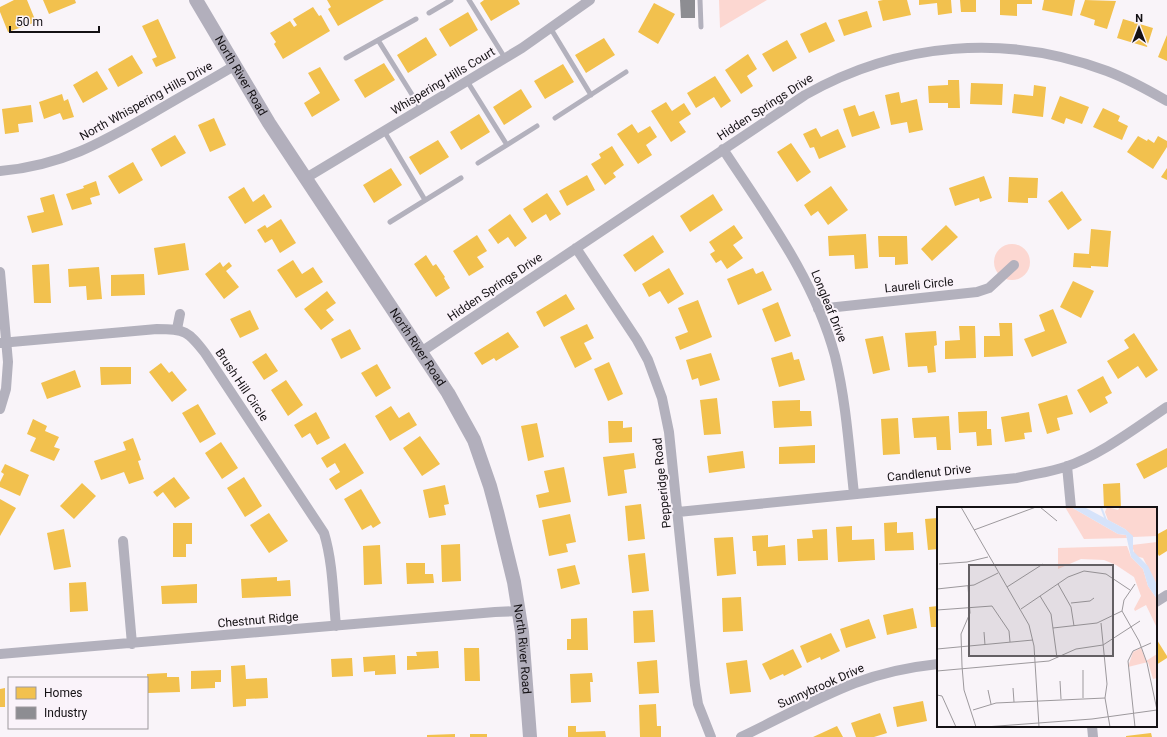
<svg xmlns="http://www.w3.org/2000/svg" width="1167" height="737" font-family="Roboto,sans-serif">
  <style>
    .green { fill: #fcd7d1 }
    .homes { fill: #f2c14e }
    .industry { fill: #8d8d92 }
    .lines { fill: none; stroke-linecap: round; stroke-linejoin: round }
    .lane { stroke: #b3b1bd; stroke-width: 5 }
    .street { stroke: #b3b1bd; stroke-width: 10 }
    .secondary { stroke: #b2afbc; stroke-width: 14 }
    .labels { text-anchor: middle; stroke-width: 4; stroke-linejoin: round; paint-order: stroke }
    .street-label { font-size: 12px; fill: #141114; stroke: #faf3fa }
    .inset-river { fill: none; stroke: #d6e3fa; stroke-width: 2 }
    .inset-road { fill: none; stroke: #9d999d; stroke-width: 1 }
    .view { fill: #646064; fill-opacity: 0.15; stroke: #646064; stroke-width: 2 }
    .inset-edge { fill: none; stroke: #141114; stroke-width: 2 }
  </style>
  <rect width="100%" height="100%" fill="#f9f4f9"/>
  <path class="green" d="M719,0H767L720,28Z
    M994 262a18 18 0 1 1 36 0a18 18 0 1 1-36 0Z"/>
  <path class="homes" d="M14,0H27L36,22L8,32L0,12V7Z
    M43,0H75L76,3L49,14Z
    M327,0H384L338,26L328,9L331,7Z
    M484,0H518L520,4L491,21L480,3Z
    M883,0H907L911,15L883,21L878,1Z
    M919,0H951L952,13L938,15L937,3L919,5Z
    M960,0H976V12H961Z
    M1000,0H1032V4H1017V16L1000,15Z
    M1044,0H1075L1072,16L1042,10Z
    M1085,0L1116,1L1107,29L1094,25L1095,20L1080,15Z
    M654,3L675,14L658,44L638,32Z
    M313,7L319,16L321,15L330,31L283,59L274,44L276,42L270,33L290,21L294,27L297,25L293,19Z
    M867,11L872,27L844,36L838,20Z
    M468,12L478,30L450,47L439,29Z
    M158,19L176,58L156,67L152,59L157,57L142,26Z
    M1123,19L1153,28L1147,47L1117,38Z
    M826,22L835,41L809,53L800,34Z
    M1167,35V61L1158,57Z
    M426,37L437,55L408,73L397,55Z
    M604,38L615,55L586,73L575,55Z
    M787,40L797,58L773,72L762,54Z
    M748,54L757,69L747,76L753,86L741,94L725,70Z
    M132,55L143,73L118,87L108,69Z
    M384,63L395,80L365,98L354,80Z
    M563,64L574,82L545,99L534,81Z
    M320,67L340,100L312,117L304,103L320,93L308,73Z
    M97,71L108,89L83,103L73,85Z
    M715,76L731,101L721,108L714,97L696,108L687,93Z
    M948,80H959L960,108H948V103H929L928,86L948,85Z
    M971,83L1003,84L1002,105L970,104Z
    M1034,85L1046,87L1043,117L1012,113L1014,94L1033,96Z
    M521,89L532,107L504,125L493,107Z
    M899,92L901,103L917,99L923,130L909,133L907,122L891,125L885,95Z
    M62,94L64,101L68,99L74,117L63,120L60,113L44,119L39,102Z
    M1060,96L1089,107L1082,124L1066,118L1064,124L1051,119Z
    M666,102L672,111L684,103L691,114L679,122L686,132L671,142L651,111Z
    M31,105L33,122L18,124L19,132L5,134L2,109Z
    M855,105L859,116L874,111L880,128L852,137L843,109Z
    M1103,108L1120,116L1118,121L1128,126L1122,140L1093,127Z
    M479,114L490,132L461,150L450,132Z
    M214,118L226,145L210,152L198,125Z
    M632,124L638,133L650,126L657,137L646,145L652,155L638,164L617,134Z
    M816,128L821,137L838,129L846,147L819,159L814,147L810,148L803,134Z
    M175,135L186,153L161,167L151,149Z
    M1138,136L1147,141L1148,139L1154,143L1158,136L1167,141V147L1153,169L1127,152Z
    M438,140L449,157L420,175L409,157Z
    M791,143L811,172L797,182L777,152Z
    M612,146L624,165L613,173L616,177L605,185L591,164L601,158L599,154Z
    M133,162L143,180L119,194L108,176Z
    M391,168L402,185L374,203L363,185Z
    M1167,168V180L1161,177Z
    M587,175L595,190L567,206L559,191Z
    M984,176L992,198L980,202L979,198L955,206L949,188Z
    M1009,177L1038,178L1037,198H1028V203L1008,202Z
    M96,181L100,195L90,198L92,204L72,210L66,194L84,188L83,186Z
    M831,186L848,210L828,225L818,211L811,216L804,205Z
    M244,187L253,202L264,194L272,207L245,224L228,197Z
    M1062,191L1082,220L1068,230L1048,201Z
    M547,193L561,214L550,221L546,214L532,223L523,209Z
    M54,194L63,225L32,233L27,216L44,212L40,198Z
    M713,194L723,210L690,232L680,216Z
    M510,214L527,238L515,247L508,237L498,244L488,230Z
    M281,219L296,243L280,253L272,239L265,243L257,230L265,225L267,228Z
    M734,225L743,238L733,245L743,258L727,269L721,260L716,263L710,254L715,251L709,242Z
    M946,225L958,237L932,261L921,249Z
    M1091,229L1111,231L1108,267L1091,266V268L1073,267L1074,253L1089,254Z
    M866,234L868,268L855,269L854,255L829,256L828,236Z
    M477,235L487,251L477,257L484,267L469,276L453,251Z
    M653,235L664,252L635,272L623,255Z
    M878,236H907L908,264L895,265V257H879Z
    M185,243L189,270L158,275L154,248Z
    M426,255L433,266L436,264L445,277L444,278L450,288L436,297L414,264Z
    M293,260L302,274L313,267L323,282L296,298L277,270Z
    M220,262L223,267L229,262L232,266L226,271L239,287L224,299L205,274Z
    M49,264L51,303H34L32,265Z
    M99,267L102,299L87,300L86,286L69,287L68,269Z
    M669,268L684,294L668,304L660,291L649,297L642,284Z
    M753,268L756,274L763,271L772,290L738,305L727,279Z
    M144,274L145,295L111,296V275Z
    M1073,281L1094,291L1081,318L1060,307Z
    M327,291L336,303L326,310L334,320L321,330L304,309Z
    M566,294L575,309L544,327L536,312Z
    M698,300L712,337L680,350L675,337L688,332L678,308Z
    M778,302L791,336L775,342L762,309Z
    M1053,309L1067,343L1032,357L1024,339L1045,331L1039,315Z
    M250,310L259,329L240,338L230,319Z
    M999,323H1012L1013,356L984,357V336H1000Z
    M587,324L594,338L584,343L592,359L575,368L560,337Z
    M959,326H975L976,358L945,359V341L960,340Z
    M350,329L361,349L341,359L331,339Z
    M936,331L937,345L934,346L936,372L928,373L927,366L908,367L905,333Z
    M508,332L519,347L496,361L494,358L482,365L474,353Z
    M1134,333L1158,370L1146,378L1138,366L1118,379L1107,361L1129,348L1124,340Z
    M883,336L890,370L873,374L865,339Z
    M792,352L794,360L799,359L805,380L779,387L771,358Z
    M266,353L278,371L264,380L252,362Z
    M711,353L720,380L700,386L698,378L692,380L686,360Z
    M609,362L623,394L608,401L594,369Z
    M161,363L169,373L172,371L187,390L172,402L149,372Z
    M377,364L391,388L376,397L361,373Z
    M100,367H131V384L101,385Z
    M75,370L81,387L47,399L41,383Z
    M1103,376L1112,393L1105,397L1108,403L1090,413L1077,390Z
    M286,380L303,405L288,416L271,390Z
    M1067,395L1073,414L1057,418L1060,430L1047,434L1038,404Z
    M717,398L721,434L704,435L700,400Z
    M800,400V411H811L812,426L774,428L772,401Z
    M198,404L216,434L200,443L182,413Z
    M391,406L399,418L409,412L417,425L390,441L375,416Z
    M987,411V429H991L992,445L977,446L976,432L959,433L958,412Z
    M316,412L330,438L317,445L310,433L302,438L294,425Z
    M1029,412L1032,432L1024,433L1025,439L1005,442L1001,417Z
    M949,416L951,450H937L936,437L914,438L912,418Z
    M898,418L900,454L883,455L881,419Z
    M33,419L47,426L45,431L59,437L54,447L60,449L54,461L30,451L36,438L27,434Z
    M608,421H623V428L632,427V442L609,443Z
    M537,423L544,457L528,461L521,426Z
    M420,436L440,464L422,476L403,448Z
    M133,438L141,460L138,461L144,479L129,484L124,472L101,480L94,461L126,450L123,442Z
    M221,442L238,468L222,479L205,453Z
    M345,443L364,473L336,490L329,479L340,472L335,463L327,468L321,458Z
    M815,445V463L779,464V447Z
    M1167,448V467L1144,479L1136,464Z
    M743,451L745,468L709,473L707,456Z
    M634,453L636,468L624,470L627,493L608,496L603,457Z
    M5,464L29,475L20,496L0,487V482L4,474L1,472Z
    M564,467L571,502L539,508L536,495L549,492L544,471Z
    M174,477L190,498L175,508L163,492L157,497L153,492Z
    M244,477L262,506L245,517L227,488Z
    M82,483L96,496L74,519L60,506Z
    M1120,483L1121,508H1104L1103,484Z
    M445,485L449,504L444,505L446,515L429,518L423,490Z
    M361,489L381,523L373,528L371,525L362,530L344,499Z
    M0,499L16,508L0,536Z
    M641,504L645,539L628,541L625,506Z
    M269,513L288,541L269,553L250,525Z
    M570,514L576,542L566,544L568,552L549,556L542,520Z
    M938,518V549L928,550L925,519Z
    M897,522V533L913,532L914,550L885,551L884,523Z
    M173,523H192V544H186V557H173Z
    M852,526V540L874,539L875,560L838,562L836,527Z
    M64,529L71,567L54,570L47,533Z
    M827,529L828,560L798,561L797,539L813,538L812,530Z
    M1167,529V551L1159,556L1156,550V535Z
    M768,535V547L785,545L786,565L757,566L756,551H753L752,536Z
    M733,537L736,574L717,576L714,538Z
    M460,544L461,581L442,582L441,545Z
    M380,545L382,584L364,585L363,546Z
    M645,553L649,591L632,593L628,555Z
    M406,563H425V574H433L434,583L407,584Z
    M575,565L580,584L561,589L557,569Z
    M277,577V581L290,580L291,596L242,598L241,579Z
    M86,582L88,611L70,612L69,583Z
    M197,584V603L162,604L161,586Z
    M741,597L743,631L723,632L722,598Z
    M938,606V627H931L929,607Z
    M913,608L917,628L887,635L883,615Z
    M653,610L655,642L634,643L633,611Z
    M587,618L588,650H567V639H571V619Z
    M869,619L876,638L846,648L840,629Z
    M831,633L840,651L821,660L820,657L807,663L800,646Z
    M1157,640L1167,656V658L1156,665V641Z
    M464,648H479L480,681H465Z
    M793,649L802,667L784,676L783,674L770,680L762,664Z
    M438,651L439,668L407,670V656H417L416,652Z
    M395,655L396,674L375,675V671L364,672L363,657Z
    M352,658L353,676L332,677L331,659Z
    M657,660L659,693L639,694L637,662Z
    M747,660L751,692L730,694L726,663Z
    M245,665L246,679L267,678L268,698L246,699V706L233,707L231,666Z
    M221,670V682H215V688L191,689V671Z
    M167,673V677H179L180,692L148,693L147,674Z
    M592,673L593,682H590L591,702L571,703L570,674Z
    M5,688V707H0V689Z
    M923,701L927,721L897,727L893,707Z
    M656,704L657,726H661V737H640L639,705Z
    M880,713L887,733L874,737H856L851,723Z
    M568,726H576V732L605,731L606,737H568Z
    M837,726L843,737H813Z
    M1151,733L1152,737H1126V736Z
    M455,734V737H427V735Z
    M470,734H487V737H470Z"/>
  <path class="industry" d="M680,0H695V18H681Z"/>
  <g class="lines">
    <path class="lane" d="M469,0L505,58
      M700,0L701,27
      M429,13L451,0
      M551,29L591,95
      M378,40L421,109
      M346,58L416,19
      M467,81L507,145
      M555,118L626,72
      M384,131L425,200
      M478,163L537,126
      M390,222L461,178"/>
    <path class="street" d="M723,149C766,215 814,278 835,356C846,401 849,448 854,494
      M0,171C61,166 101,143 153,113C180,97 207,82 234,66
      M306,178L522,48L590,0
      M576,248L637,340L648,360L662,398L669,432L695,685L698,704L711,737
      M0,272L8,362L6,389L0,409
      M818,309L977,292L989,288L1014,265
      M177,329L180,314
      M0,343L157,329C185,329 188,331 205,353L324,533C333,563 333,595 336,626
      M421,352L805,95C899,42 1006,33 1107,71C1128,79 1148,90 1167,101
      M1067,466L1071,508
      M678,512L1017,478C1033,474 1050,472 1065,467C1099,456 1137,427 1167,407
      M123,541L132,644
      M1156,602L1167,595
      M0,654L495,612L519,611
      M1092,726L1093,737
      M741,737C779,719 816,698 855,683C881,673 910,667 938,664"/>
    <path class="secondary" id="s1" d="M196,0L269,123L448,393L474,440L490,486L497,512L514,582L522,632L530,737"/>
  </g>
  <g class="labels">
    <g class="street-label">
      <text dy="4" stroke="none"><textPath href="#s1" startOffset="88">North River Road</textPath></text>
      <text transform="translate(443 81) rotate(-31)" y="4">Whispering Hills Court</text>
      <text transform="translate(146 101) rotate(-29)" y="4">North Whispering Hills Drive</text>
      <text transform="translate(765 107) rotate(-33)" y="4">Hidden Springs Drive</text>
      <text transform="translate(919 285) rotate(-6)" y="4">Laureli Circle</text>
      <text transform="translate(495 287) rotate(-34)" y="4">Hidden Springs Drive</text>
      <text transform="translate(829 306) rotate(68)" y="4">Longleaf Drive</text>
      <text dy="4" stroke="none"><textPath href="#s1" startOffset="412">North River Road</textPath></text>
      <text transform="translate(242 385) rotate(56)" y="4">Brush Hill Circle</text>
      <text transform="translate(929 473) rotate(-6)" y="4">Candlenut Drive</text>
      <text transform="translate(662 483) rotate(-96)" y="4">Pepperidge Road</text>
      <text transform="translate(258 620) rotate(-5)" y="4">Chestnut Ridge</text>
      <text dy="4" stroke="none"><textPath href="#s1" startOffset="736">North River Road</textPath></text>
      <text transform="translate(821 686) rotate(-24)" y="4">Sunnybrook Drive</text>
    </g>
  </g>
  <g transform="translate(937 507)">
    <rect width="220" height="220" fill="#f9f4f9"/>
    <path d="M128,0H134L181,27L189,28L190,31L147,32ZM170,0L181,3L183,0H220V29L196,30L188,22L171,13L168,5ZM220,35V78L206,51L198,49L195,38ZM190,39L194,50L206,62L211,79L220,92V121L209,98L198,104L197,102L204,89L197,70L179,58L167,53L144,52L121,62V41ZM204,141L209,154L220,147V171L216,172L211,155L191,160L196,145Z" fill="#fcd7d1"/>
    <path d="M134,0L149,1L188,22L196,29V44L211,59L220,78V92L211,79L206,62L194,50L189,28L181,27Z" fill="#d6e3fa"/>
    <path class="inset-river" d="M164,0L169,13"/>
    <path class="inset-road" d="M24,0L92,118L97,139L102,220M103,0L120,14M37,23L99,0M2,57L30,55L51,50M121,77L134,100L137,119M198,77L187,93L185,104L202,134L210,156L220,203M31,79L33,106L24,127L25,159L27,183L39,220M70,80L106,57M0,82L37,78L61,66M103,89L114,107L120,151M134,96L153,94L157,91M84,102L131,70L147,64L169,67L193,83M0,103L55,99L72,124L73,135M164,116L170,177L168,191L173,220M116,121L160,116L185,104M47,125L48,138M0,142L96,133M146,163V191M0,164L112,154L139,142L166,138L203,114M123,174L124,192M76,181L77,195M51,183L54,197M0,188L5,189L19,220M36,203L59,196L168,191M48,220L155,212L220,203M198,220L191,154L196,144L214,136"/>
    <path class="view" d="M32,58H176V149H32Z"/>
    <rect width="220" height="220" class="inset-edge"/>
  </g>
  <rect x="8" y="677" width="140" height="52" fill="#faf3fa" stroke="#9e999e"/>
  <rect x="16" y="687" width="20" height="12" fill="#f2c14e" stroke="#9e999e"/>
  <text x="44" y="697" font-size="12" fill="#141114">Homes</text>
  <rect x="16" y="707" width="20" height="12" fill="#8d8d92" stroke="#9e999e"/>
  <text x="44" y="717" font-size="12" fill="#141114">Industry</text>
  <g transform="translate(1139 28)" stroke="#faf3fa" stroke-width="3" paint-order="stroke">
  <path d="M0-3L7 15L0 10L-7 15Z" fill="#141114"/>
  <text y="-6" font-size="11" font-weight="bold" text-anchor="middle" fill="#141114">N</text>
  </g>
  <path d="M10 26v6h89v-6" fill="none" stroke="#141114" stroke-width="2"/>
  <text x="16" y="26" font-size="12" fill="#141114" stroke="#faf3fa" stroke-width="3" paint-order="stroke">50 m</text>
</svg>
